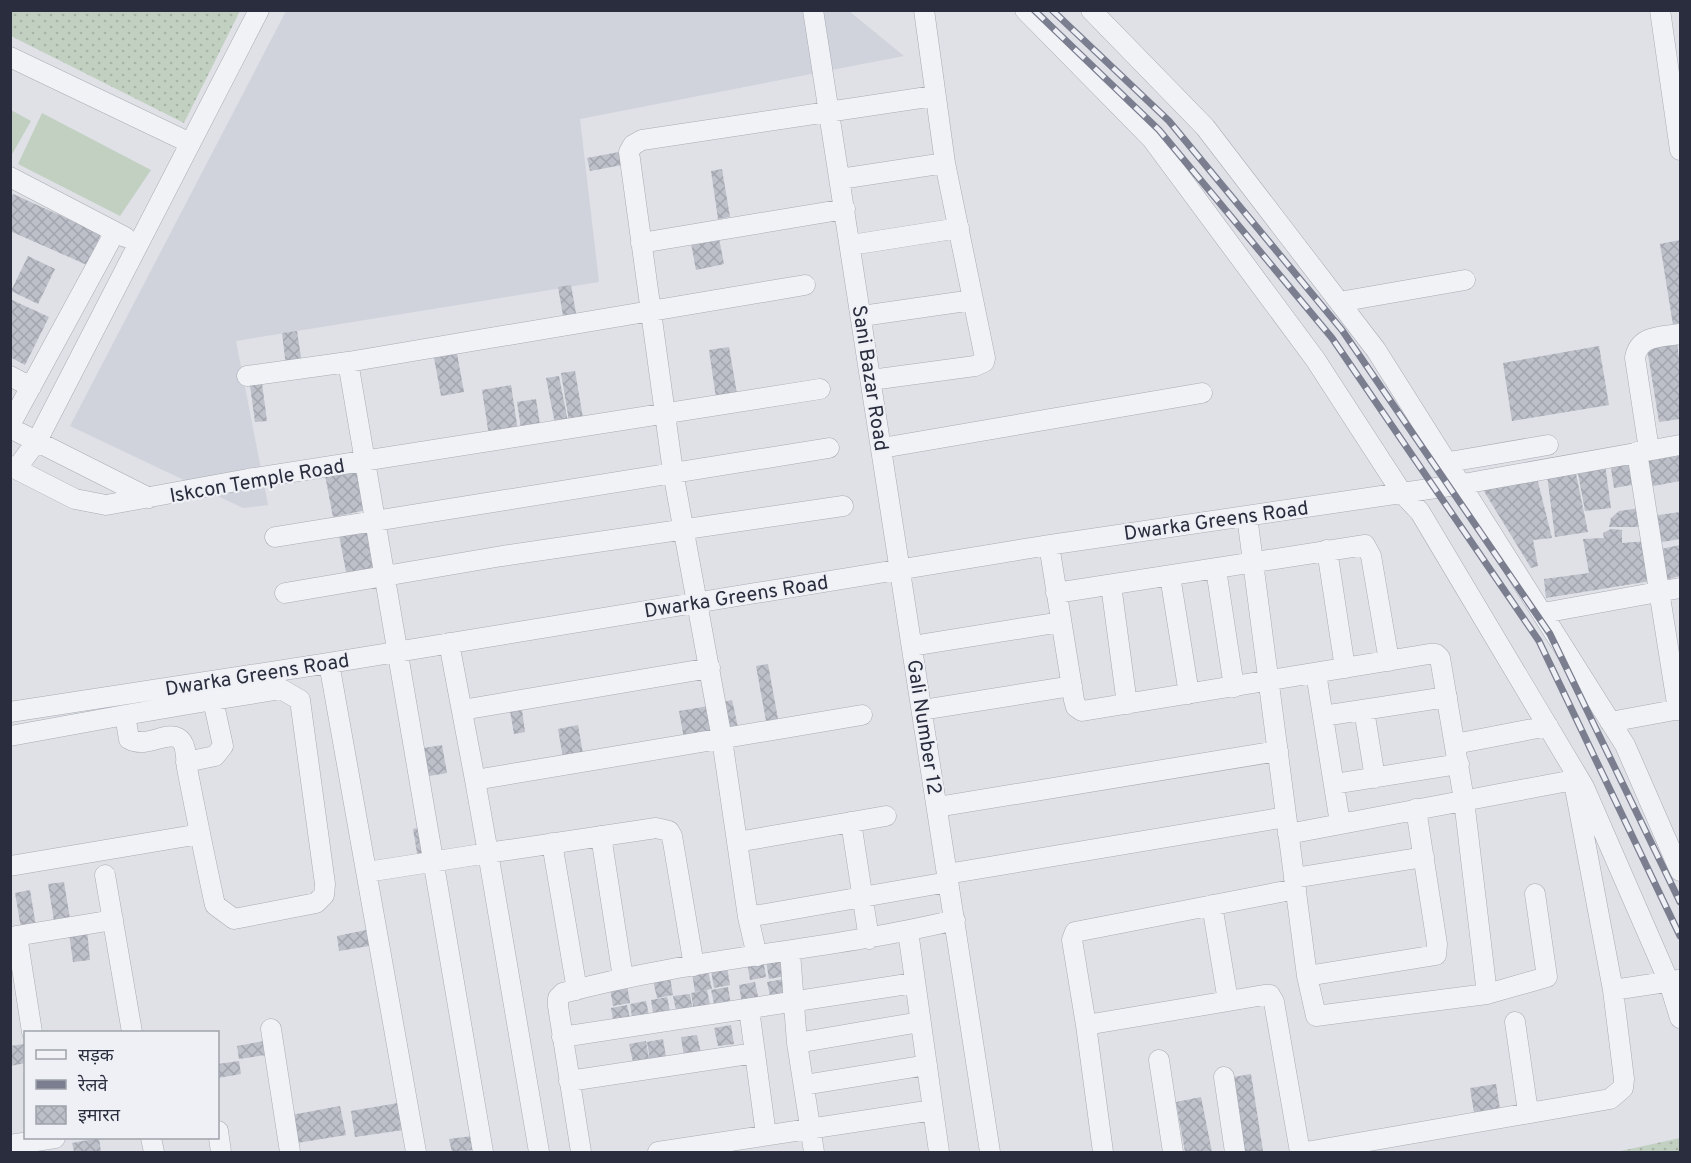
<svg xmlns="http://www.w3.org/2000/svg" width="1691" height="1163" font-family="Overpass,'Noto Sans Devanagari',sans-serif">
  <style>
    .built { fill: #d1d3dc }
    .grass { fill: url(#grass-dots) }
    .pitch { fill: #c2d0c1 }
    .building { fill: url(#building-cross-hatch) }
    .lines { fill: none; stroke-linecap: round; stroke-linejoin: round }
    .minor-casing { stroke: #a8abb4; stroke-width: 21 }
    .minor { stroke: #f1f2f6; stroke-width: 20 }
    .rail-casing { stroke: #7a7e8f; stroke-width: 7 }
    .rail { stroke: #eef0f5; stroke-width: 4.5; stroke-dasharray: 14; stroke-linecap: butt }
    .labels { text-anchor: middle; stroke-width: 4.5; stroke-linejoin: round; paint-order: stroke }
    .street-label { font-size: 20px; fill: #292d3d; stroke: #eef0f5 }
  </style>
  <defs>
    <pattern id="grass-dots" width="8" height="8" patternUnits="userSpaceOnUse" patternTransform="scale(1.5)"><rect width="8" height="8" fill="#c2d0c1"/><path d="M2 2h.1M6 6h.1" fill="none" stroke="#a7b3a7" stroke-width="1.8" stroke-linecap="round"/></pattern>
    <pattern id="building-cross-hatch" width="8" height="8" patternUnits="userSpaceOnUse" patternTransform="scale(1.5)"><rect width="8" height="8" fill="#bdbfc9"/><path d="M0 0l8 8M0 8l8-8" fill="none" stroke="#a2a4ae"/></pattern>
  </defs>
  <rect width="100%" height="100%" fill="#dfe1e7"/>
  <path class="built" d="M286,11H849L904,56L580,119L599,282L236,341L268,505L243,508L70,426Z"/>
  <path class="grass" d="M10,11L11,10L240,11L184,123L11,36Z
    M1680,1138V1152H1616Z"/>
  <path class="pitch" d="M11,110L31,121L11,156Z
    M42,113L151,170L120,216L18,164Z"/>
  <path class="building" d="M619,152L622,165L590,171L587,158Z
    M722,169L730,217L718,219L711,171Z
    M13,194L101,234L87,265L10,231V200Z
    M718,233L724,264L696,270L690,238Z
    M1680,240V323L1673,325L1660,244Z
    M28,256L55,269L38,304L11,291Z
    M571,285L577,319L564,321L558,287Z
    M10,299L49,317L25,365L10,357Z
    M297,331L302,364L286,366L282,333Z
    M1677,341L1680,368V419L1659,422L1647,348Z
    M1599,346L1609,405L1512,421L1503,363Z
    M729,347L737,394L716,398L709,350Z
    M456,348L464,392L441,396L433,352Z
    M575,371L583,418L569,421L561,373Z
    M261,376L267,421L255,422L249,378Z
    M559,376L568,422L555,424L546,378Z
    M511,385L518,431L489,436L482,390Z
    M536,399L540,425L521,428L517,402Z
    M1680,449V481L1648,487L1643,456Z
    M1632,458L1637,484L1614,488L1610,462Z
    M1605,464L1611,508L1585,511L1577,468Z
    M359,468L367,510L333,517L325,475Z
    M1575,469L1588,532L1555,537L1547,475Z
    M1537,478L1552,538L1533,540L1538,566L1531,568L1482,488Z
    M1641,508L1645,527H1609L1611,518L1619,511Z
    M1680,512V539L1656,543L1652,516Z
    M368,525L376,571L347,577L338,530Z
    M1611,529L1622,530V543L1647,541L1651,581L1546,598L1544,579L1589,573L1583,539L1604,538L1603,533Z
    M1680,545V576L1661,581V549Z
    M768,664L778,719L766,721L756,666Z
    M732,700L738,727L725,730L719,703Z
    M521,703L525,732L514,734L509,705Z
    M709,706L715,739L685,744L679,711Z
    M578,725L583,754L563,758L558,729Z
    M442,745L447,773L423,777L418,749Z
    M426,826L432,857L418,859L413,829Z
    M64,882L71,925L55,927L48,884Z
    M30,890L37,932L22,934L15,893Z
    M87,930L90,960L73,962L69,933Z
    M366,930L369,946L339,951L337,936Z
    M783,958L786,976L769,979L766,961Z
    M763,959L766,977L750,980L747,962Z
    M727,967L730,985L714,988L711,970Z
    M708,971L712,989L695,992L692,973Z
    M670,977L673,995L657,998L653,980Z
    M784,979L787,997L771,1000L767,982Z
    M755,982L759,1001L742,1004L739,985Z
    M627,985L630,1003L613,1006L610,988Z
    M728,987L731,1005L715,1008L711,990Z
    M707,990L711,1009L694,1012L691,993Z
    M690,994L693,1012L677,1015L673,996Z
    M667,997L671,1016L654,1019L651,1000Z
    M646,1001L650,1020L633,1023L630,1004Z
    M627,1005L631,1023L614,1026L611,1008Z
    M731,1025L734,1044L718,1046L714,1028Z
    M697,1035L701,1053L684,1056L681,1037Z
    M663,1039L666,1057L650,1060L647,1042Z
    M264,1041L266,1055L239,1059L237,1046Z
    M646,1041L649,1059L633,1062L629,1044Z
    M24,1044L26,1063L10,1066V1046Z
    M239,1061L241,1074L218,1078V1064Z
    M1251,1074L1263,1151L1239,1152L1228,1078Z
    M1496,1084L1500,1109L1474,1113L1470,1088Z
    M1201,1097L1212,1152H1185L1176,1102Z
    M398,1103L403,1130L355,1137L351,1111Z
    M340,1106L346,1135L291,1144L286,1116Z
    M472,1136L474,1150L452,1152L449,1139Z
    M99,1138L101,1152H74L72,1143Z"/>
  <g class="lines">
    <defs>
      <path id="minor" d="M813,10L990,1152
        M1025,10L1152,139L1315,359L1402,493L1420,512L1584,787L1669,982L1680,1018
        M1091,10L1205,127L1376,350L1625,745L1680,871
        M1660,10L1680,150
        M10,57L190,143
        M10,177L125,237
        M840,179L945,163
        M641,243L845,209
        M851,245L959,228
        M1339,302L1465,280
        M862,316L973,300
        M10,376L31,387
        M247,376L348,362
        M871,380L975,366L984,362L985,358L945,163L924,10
        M10,425L115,232
        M10,428L149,498
        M882,448L1202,393
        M1649,450L1635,358C1639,335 1661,337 1680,334
        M1637,452L1678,710
        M1449,462L1548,445
        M10,466L75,499L106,505L248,479L820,389
        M16,469L37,441L259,10
        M1247,516L1307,976L1316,1016L1487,994L1547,977L1535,894
        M275,537L829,448
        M1049,545L1074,700L1076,707L1082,711L1429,654H1436L1440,658L1464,800L1487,994
        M1327,550L1345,668
        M1216,569L1234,687
        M1170,576L1189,694
        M1111,585L1127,704
        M285,593L502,556L843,506
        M1056,593L1365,545L1371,556L1389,661
        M1543,613L1680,588
        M449,643L475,780
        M912,646L1061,622
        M329,663L416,1152
        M1316,673L1340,823
        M462,710L710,668
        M922,710L1072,686
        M1364,710L1375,778
        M10,712L329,663L1049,545L1463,484L1680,445
        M125,715L213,700
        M1323,716L1447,697
        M1610,722L1680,709
        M10,736L125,715L129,739C147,749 165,731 178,738C187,743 186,760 187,768C196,814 205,859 215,905L234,919L316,903L324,895L325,884L300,700L281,689L213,700L223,746L215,756L186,762
        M1455,744L1548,726
        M1574,783L1613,990
        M1334,784L1459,764
        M937,807L1278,751
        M851,822L869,939
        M1288,834L1579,779
        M601,836L623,978
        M737,842L886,816
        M552,843L577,990
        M10,866L200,834
        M367,872L488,853L475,780L862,715
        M947,874L1286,817
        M105,875L132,1032
        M1294,878L1424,857
        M1212,905L1228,1001
        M748,917L948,882
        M908,931L939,1152
        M17,936L32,1032
        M10,937L113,920
        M790,952L797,1043L814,1152
        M757,956L748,917L722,739L673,472L629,152L633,145L642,140L934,96
        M1307,976L1436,955L1437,944L1416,809
        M749,1009L766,1135
        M1515,1022L1528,1112
        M1086,1025L1072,940L1075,932L1296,889
        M271,1029L290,1152
        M562,1037L914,983
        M797,1043L920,1022
        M1159,1060L1173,1152
        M1224,1077L1235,1152
        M569,1081L755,1053
        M804,1085L927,1065
        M218,1131L221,1152
        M151,1138L154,1152
        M10,1145L55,1138
        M483,1152C440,889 394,626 348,362L805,285
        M539,1152L488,853L656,828L669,831L672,836L694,966
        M581,1152L558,1006V998L563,993C691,958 826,951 955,920
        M658,1152L933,1110
        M1103,1152L1086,1025L1264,995H1270L1274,1002L1300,1152
        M1306,1152L1610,1099L1623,1088L1624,1079L1613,990L1679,980"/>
    </defs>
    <use href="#minor" class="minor-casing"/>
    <use href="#minor" class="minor"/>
    <defs>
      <path id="rail" d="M1034,10L1159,130L1332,338L1539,641L1680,936
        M1052,10L1169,121L1342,330L1550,634L1680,902"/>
    </defs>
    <use href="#rail" class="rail-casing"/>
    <use href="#rail" class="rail"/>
  </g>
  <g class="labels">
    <g class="street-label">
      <text transform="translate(871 378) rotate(81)" y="7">Sani Bazar Road</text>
      <text transform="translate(257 480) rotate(-10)" y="7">Iskcon Temple Road</text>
      <text transform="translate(1216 520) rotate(-8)" y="7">Dwarka Greens Road</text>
      <text transform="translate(736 596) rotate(-9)" y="7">Dwarka Greens Road</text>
      <text transform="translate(257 674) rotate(-9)" y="7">Dwarka Greens Road</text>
      <text transform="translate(925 727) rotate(81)" y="7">Gali Number 12</text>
    </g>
  </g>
  <rect width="1691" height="1163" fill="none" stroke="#292d3d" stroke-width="24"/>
  <rect x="24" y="1031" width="195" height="108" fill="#eef0f5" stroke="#9fa2ab" stroke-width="1.5"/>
  <rect x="36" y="1050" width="30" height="9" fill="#f1f2f6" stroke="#9fa2ab" stroke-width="1.5"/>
  <text x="78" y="1061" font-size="18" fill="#292d3d">सड़क</text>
  <rect x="36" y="1080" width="30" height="9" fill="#7a7e8f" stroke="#9fa2ab" stroke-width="1.5"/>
  <text x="78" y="1091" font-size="18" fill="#292d3d">रेलवे</text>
  <rect x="36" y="1106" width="30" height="18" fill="url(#building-cross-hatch)" stroke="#9fa2ab" stroke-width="1.5"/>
  <text x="78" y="1121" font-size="18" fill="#292d3d">इमारत</text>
</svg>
